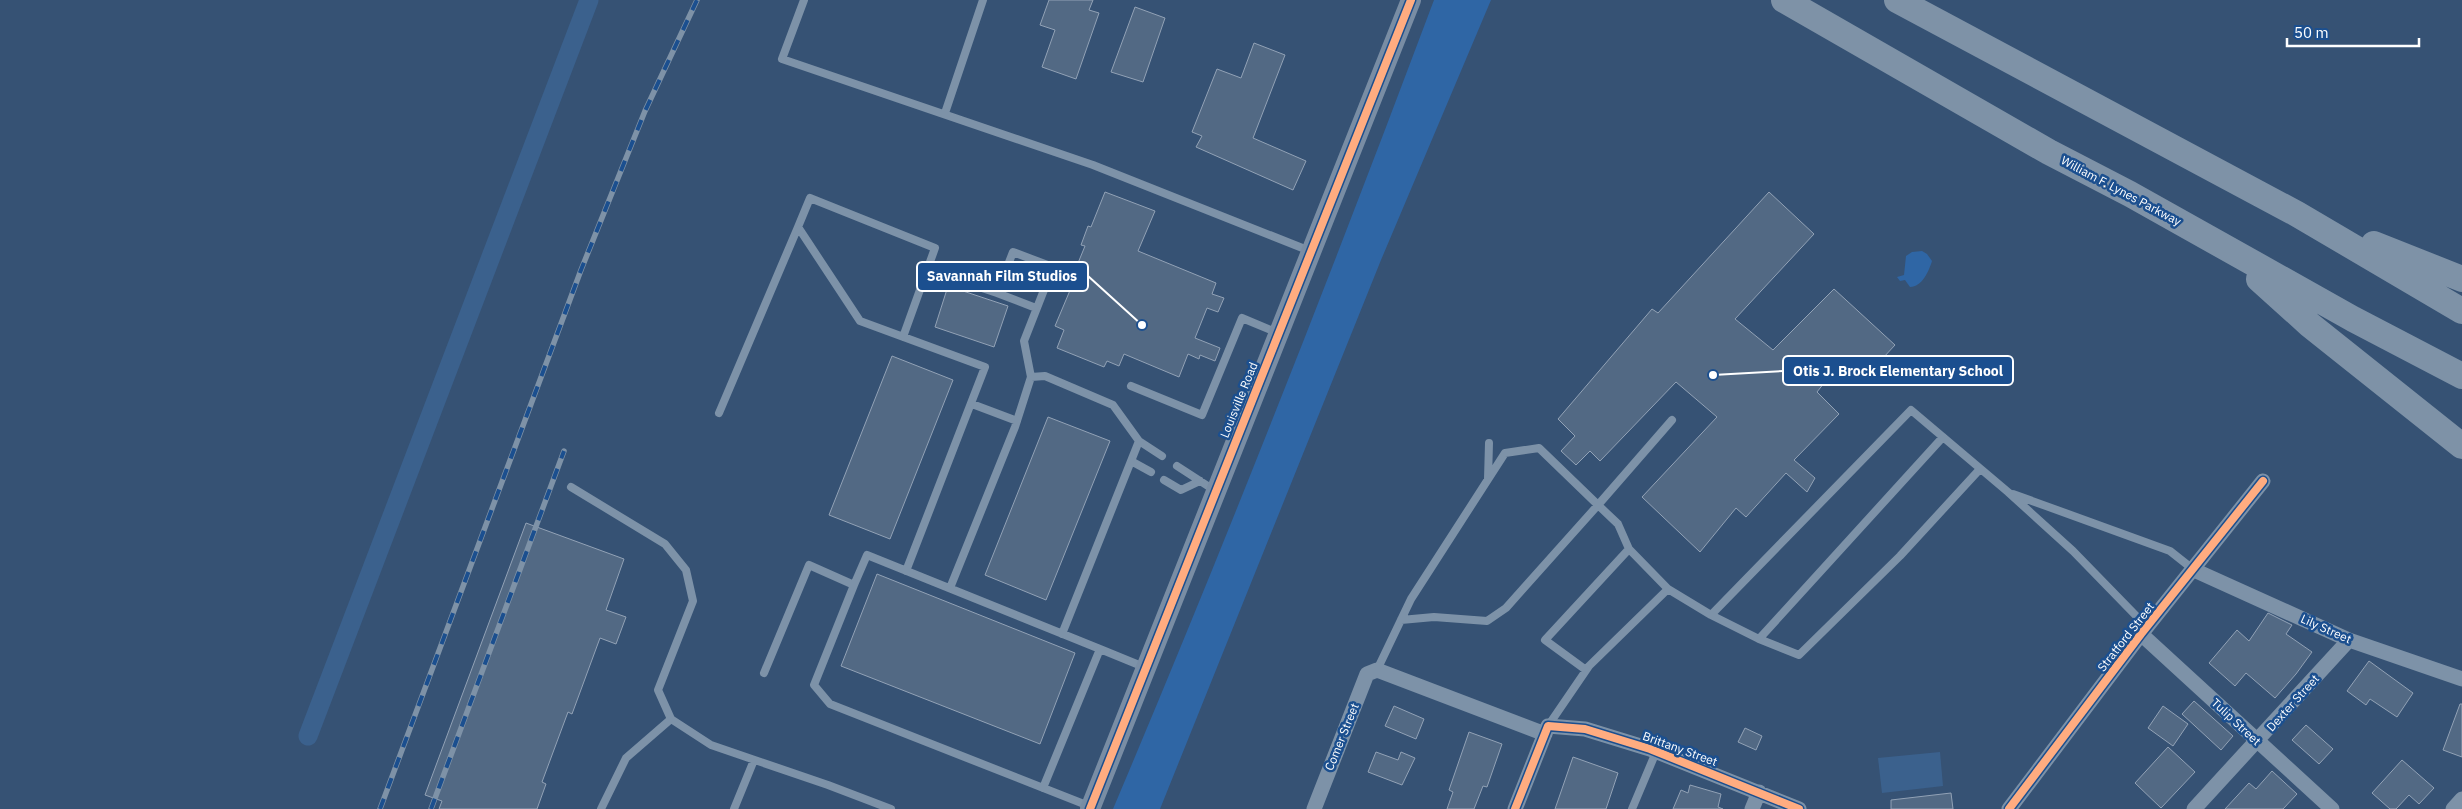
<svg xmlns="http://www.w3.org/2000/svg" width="2462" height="809" font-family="'IBM Plex Sans',sans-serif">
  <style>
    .green { fill: #2f66a5 }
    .water { fill: #3b618d }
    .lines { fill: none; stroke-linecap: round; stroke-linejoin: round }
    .canal { stroke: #3b618d; stroke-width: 19 }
    .building { fill: #526984; stroke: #92a2b6 }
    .lane { stroke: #7d92a8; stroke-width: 8 }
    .street { stroke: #7d92a8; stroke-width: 15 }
    .secondary { stroke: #798da4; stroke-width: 20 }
    .highway { stroke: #7e92a7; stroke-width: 26 }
    .rail-casing { stroke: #7e92a7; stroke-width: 5.5 }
    .rail { stroke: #1b4f8f; stroke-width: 4; stroke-dasharray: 11; stroke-linecap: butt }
    .cycleway-casing { stroke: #1b4f8f; stroke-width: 11 }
    .cycleway { stroke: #ffac80; stroke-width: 8 }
    .labels { text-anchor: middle; stroke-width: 5; stroke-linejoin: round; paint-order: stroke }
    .street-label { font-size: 12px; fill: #fff; stroke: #1b4f8f }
    .leader { fill: none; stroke: #fff; stroke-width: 2 }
    .callout-dot { fill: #fff; stroke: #1b4f8f; stroke-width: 2 }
    .callout { fill: #1b4f8f; stroke: #fff; stroke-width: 2 }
    .callout-label { font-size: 14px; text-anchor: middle; font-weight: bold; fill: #fff }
  </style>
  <rect width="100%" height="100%" fill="#365274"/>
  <path class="green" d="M1434,0H1491L1381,260L1160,809H1113C1226,542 1332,272 1434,0Z
    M1922,251L1927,254L1932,261C1929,271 1922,287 1910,287L1905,280L1900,281L1897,277L1904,275L1906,256L1912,252Z"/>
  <path class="water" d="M1940,752L1943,786L1882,793L1878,758Z"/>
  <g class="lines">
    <path class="canal" d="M308,736L589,0"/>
  </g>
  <path class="building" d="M1049,0H1093L1089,10L1099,13L1076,79L1042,67L1055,30L1040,25Z
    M1135,7L1165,18L1143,82L1111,72Z
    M1254,43L1285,55L1253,138L1306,161L1293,190L1196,147L1202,136L1192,132L1217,69L1241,78Z
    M1105,192L1155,211L1138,251L1216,283L1212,294L1224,298L1218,312L1207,308L1195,338L1220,348L1215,361L1200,355L1199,359L1188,354L1179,377L1124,354L1119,366L1107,361L1104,367L1057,348L1064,330L1055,326L1079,269L1076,268L1085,246L1081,245L1088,226L1091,227Z
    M1769,192L1814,234L1735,319L1773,350L1834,289L1895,345L1858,385L1835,369L1817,392L1839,414L1794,460L1815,478L1807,492L1786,473L1746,517L1736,508L1700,552L1642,497L1717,417L1676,382L1600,461L1590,451L1576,465L1561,451L1575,436L1558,419L1652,309L1658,313Z
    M948,286L1008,306L994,347L935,327Z
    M892,356L953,380L890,539L829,515Z
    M1048,417L1110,441L1046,600L985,575Z
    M526,523L624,559L606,610L626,617L616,644L600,638L572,714L568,712L542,782L546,784L537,809H439L442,801L425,795Z
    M877,574L1075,653L1040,744L841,666Z
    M2268,613L2292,625L2286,634L2312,652L2296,674L2275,698L2246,673L2235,686L2209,663L2237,630L2249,641Z
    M2369,661L2413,693L2397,717L2370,699L2366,705L2347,691Z
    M2194,701L2233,736L2221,750L2182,714Z
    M2460,704H2462V757L2443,750Z
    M1394,706L1424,719L1416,739L1385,726Z
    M2163,706L2188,724L2173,746L2148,728Z
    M2306,725L2333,749L2319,764L2292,740Z
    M1745,728L1762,736L1756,750L1738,742Z
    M1469,732L1502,744L1487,787L1483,786L1474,809H1447L1453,792L1449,790Z
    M2168,747L2195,772L2161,808L2135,783Z
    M1376,752L1398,760L1401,752L1415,758L1402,785L1368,772Z
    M1573,757L1618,773L1606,809H1555Z
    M2402,760L2434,788L2419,804L2409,795L2396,809H2390L2372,793Z
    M2272,771L2297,794L2283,809H2225L2249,783L2256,789Z
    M1690,785L1721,794L1718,807L1723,809H1673L1681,790L1688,793Z
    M1951,793L1953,809H1891V800Z"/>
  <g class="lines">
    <path class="lane" d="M804,0L782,59L1093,165L1310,251
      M945,113L983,0
      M798,227L810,198L935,248L903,337
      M928,270L997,293
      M1031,377L1045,376L1113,405L1139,441
      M1131,386L1202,415L1242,318L1278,333
      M972,404L1017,421
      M719,413L798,227L860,321L985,367L906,571
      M1943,437L1759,639L1799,655L1900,556L1980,469
      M1131,461L1151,472
      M1177,466L1214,490
      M1488,479L1489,443
      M1164,480L1181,490L1200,481
      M571,487L665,544L686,570L693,601L658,690L671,719L711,745L828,785L891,809
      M2013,494L2170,551L2194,570
      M1629,549L1618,524L1598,505L1672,420
      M854,585L867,555L1100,649L1043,788
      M950,588L1015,427L1031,377L1024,341L1053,267L1013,252L997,293L1036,308
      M1711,615L1911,410L2008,492L2073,551L2147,627
      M1062,634L1139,441L1162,456
      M1100,649L1144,667
      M1377,670L1411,599L1505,453L1539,448L1598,505L1506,608L1487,621L1434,617L1401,620
      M1586,670L1545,640L1629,549L1668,589
      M764,673L809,565L854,585L814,685L830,704L1089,806
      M1548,726L1589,666L1668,589L1711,615L1759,639
      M601,809L626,758L671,719
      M734,809L754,760
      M1632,809L1656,752"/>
    <path class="street" d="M2194,570L2349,640L2462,679
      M2141,634L2332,809
      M1314,809L1367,674L1377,670L1545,734
      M1515,809L1548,726L1585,729L1650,749L1799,809
      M1752,809L1759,792
      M2009,809L2141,634L2263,481
      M2194,809L2349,640
      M2453,809L2462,799"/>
    <path class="secondary" d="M1090,809L1411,0"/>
    <path class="highway" d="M1784,0L2049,152L2130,194L2353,319L2462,376
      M1897,0L2297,214L2462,311
      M2374,244L2462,279
      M2259,279L2310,325L2462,446"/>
    <defs>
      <path id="rail" d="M380,809L581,270L645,111L697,0
        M431,809L564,451"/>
    </defs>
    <use href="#rail" class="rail-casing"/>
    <use href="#rail" class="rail"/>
    <defs>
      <path id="cycleway" d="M1090,809L1411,0
        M1515,809L1548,726L1585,729L1650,749L1799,809
        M2009,809L2141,634L2263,481"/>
    </defs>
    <use href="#cycleway" class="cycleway-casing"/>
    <use href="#cycleway" class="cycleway"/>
  </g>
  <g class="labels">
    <g class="street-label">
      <text transform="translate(2121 191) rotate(28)" y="4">William F. Lynes Parkway</text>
      <text transform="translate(1239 400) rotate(-68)" y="4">Louisville Road</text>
      <text transform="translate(2326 629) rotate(24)" y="4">Lily Street</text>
      <text transform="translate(2126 637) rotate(-52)" y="4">Stratford Street</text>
      <text transform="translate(2293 703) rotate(-48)" y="4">Dexter Street</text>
      <text transform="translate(2236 722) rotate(43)" y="4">Tulip Street</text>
      <text transform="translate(1342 737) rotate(-68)" y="4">Comer Street</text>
      <text transform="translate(1680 749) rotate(20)" y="4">Brittany Street</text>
    </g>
  </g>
  <path class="leader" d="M1142 325L1088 276M1713 375L1783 371"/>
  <g class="callout-dot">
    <circle cx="1142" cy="325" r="5"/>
    <circle cx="1713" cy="375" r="5"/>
  </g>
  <g class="callout">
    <rect x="917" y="262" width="171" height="29" rx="5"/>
    <rect x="1783" y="356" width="230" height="29" rx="5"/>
  </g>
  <g class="callout-label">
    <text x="1002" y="281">Savannah Film Studios</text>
    <text x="1898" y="376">Otis J. Brock Elementary School</text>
  </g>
  <path d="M2287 38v8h132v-8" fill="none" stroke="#ffffff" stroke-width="2.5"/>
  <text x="2294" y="38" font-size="15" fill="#ffffff" stroke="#1b4f8f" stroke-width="4" paint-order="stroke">50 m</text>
</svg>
